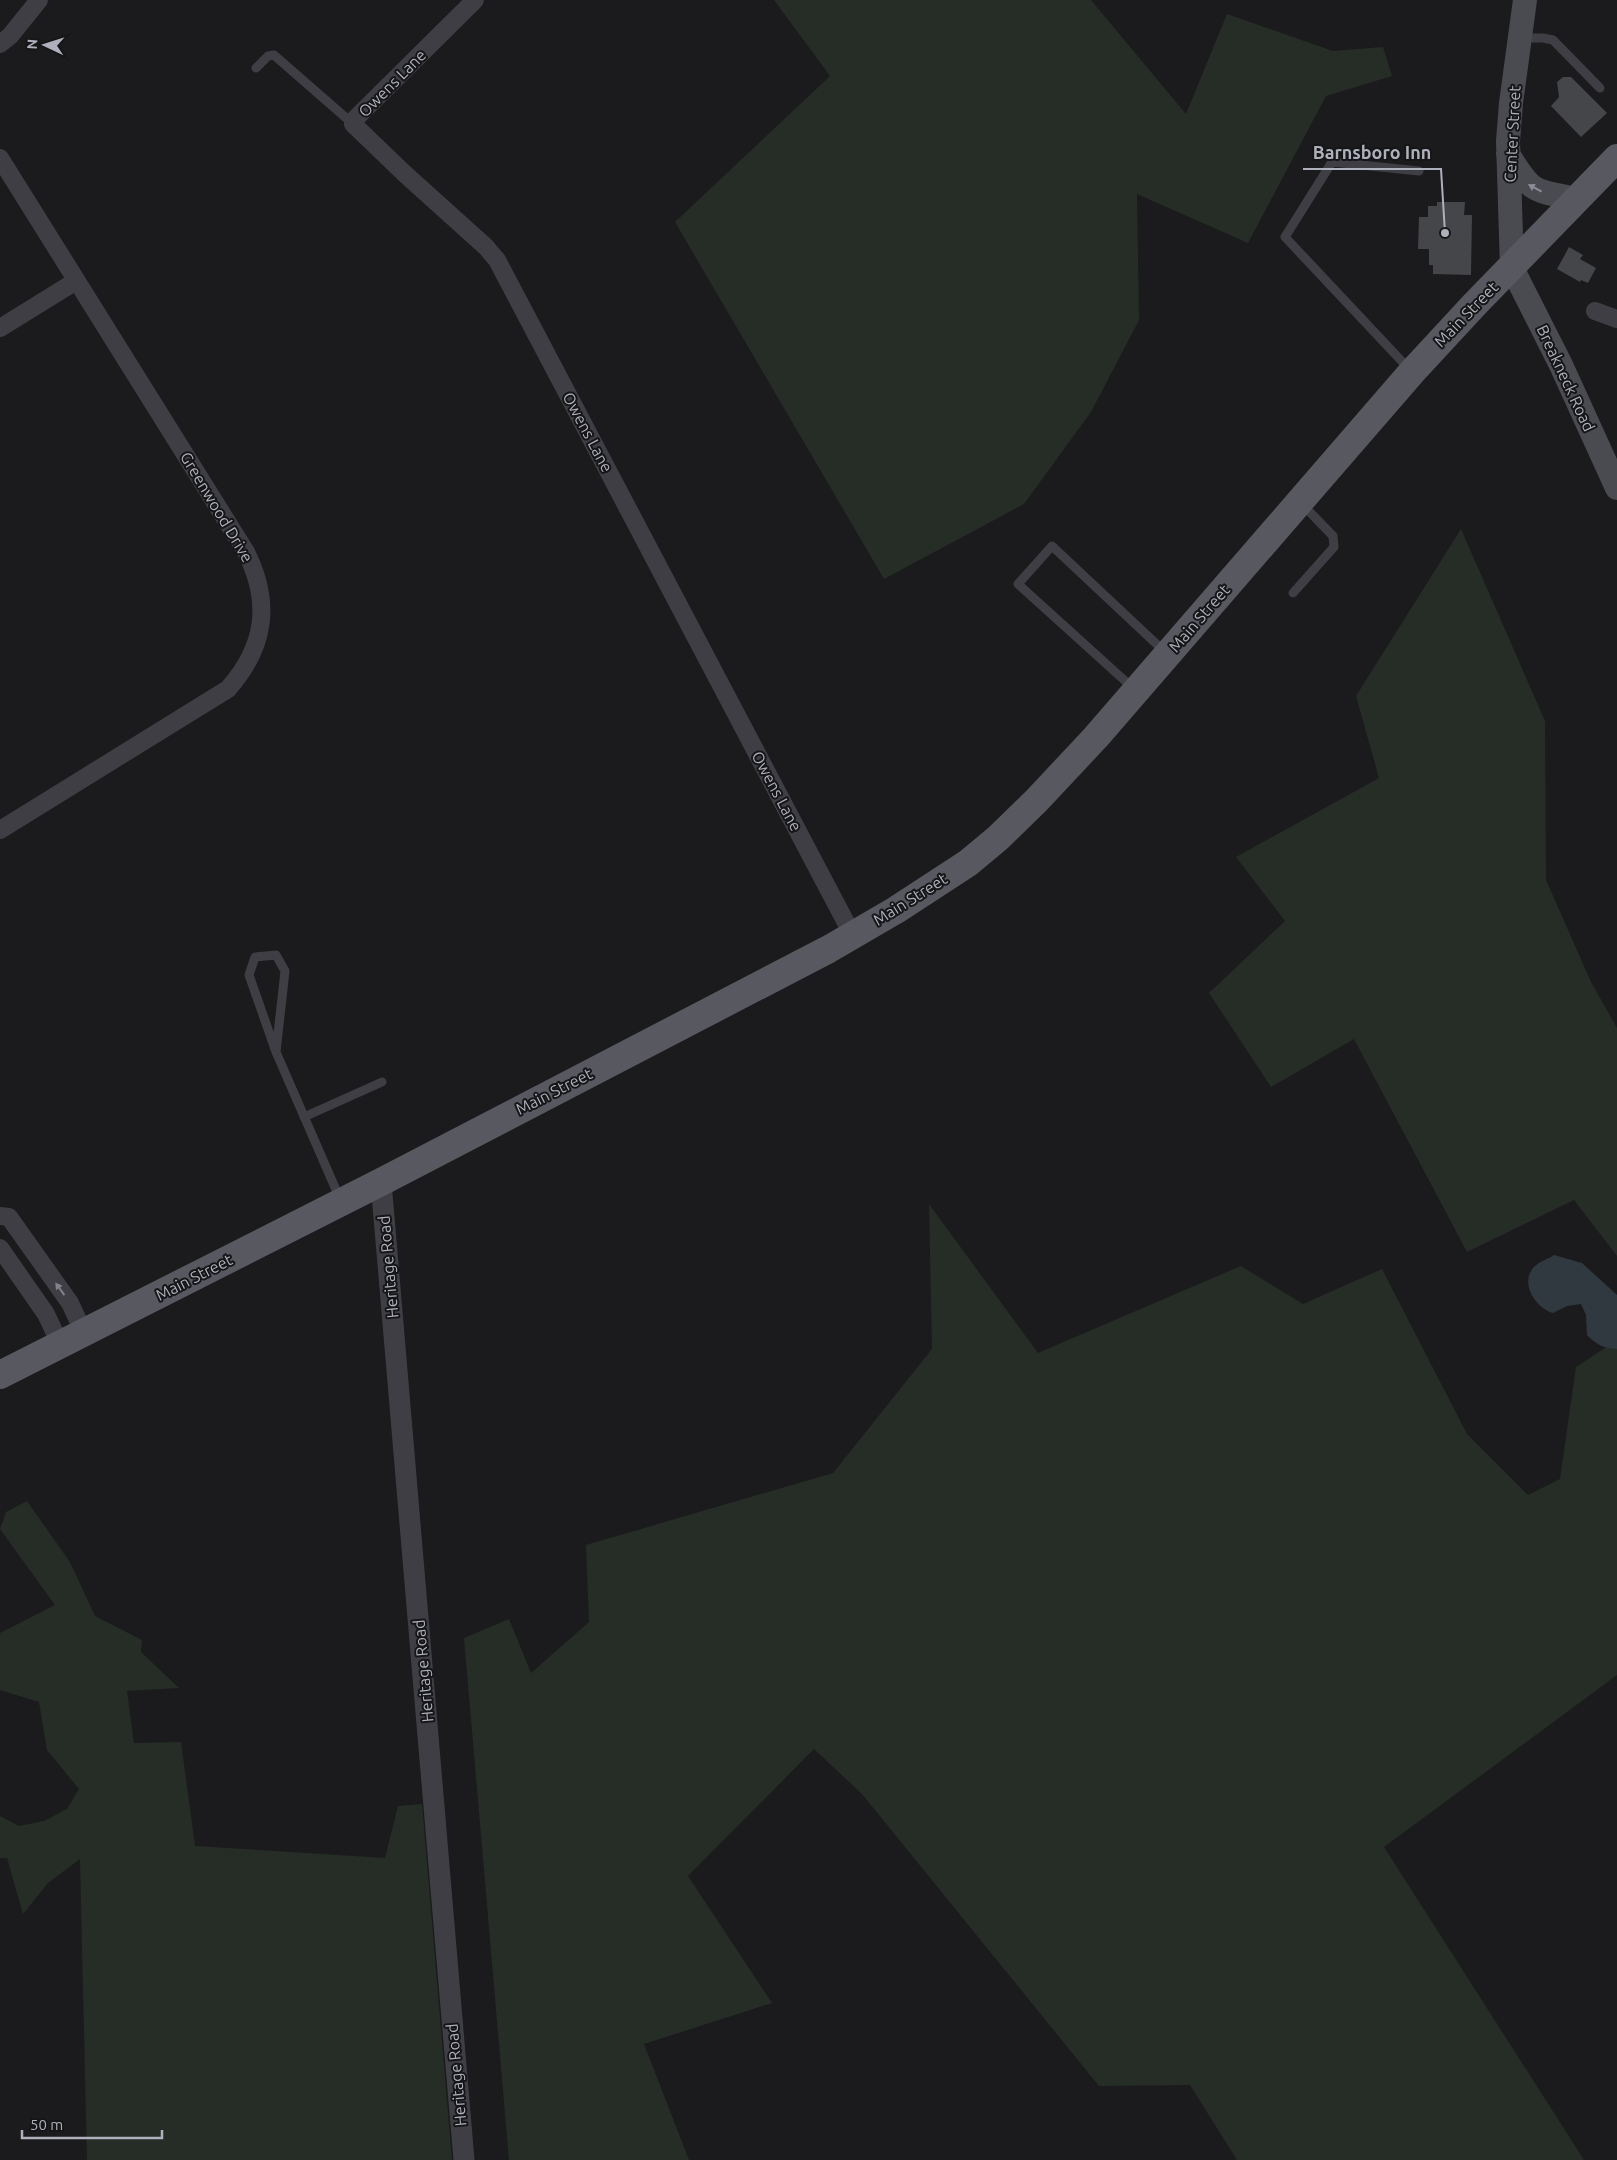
<svg xmlns="http://www.w3.org/2000/svg" width="1617" height="2160" font-family="Ubuntu,sans-serif">
  <style>
    .green { fill: #252d26 }
    .water { fill: #313940 }
    .building { fill: #45464a }
    .lines { fill: none; stroke-linecap: round; stroke-linejoin: round }
    .service { stroke: #3e3e44; stroke-width: 9 }
    .minor { stroke: #3e3e44; stroke-width: 18 }
    .tertiary { stroke: #3e3e44; stroke-width: 21 }
    .secondary { stroke: #4a4b51; stroke-width: 24 }
    .primary { stroke: #585960; stroke-width: 28 }
    .oneway { fill: #8b8d96 }
    .oneway2 { fill: #81838b }
    .labels { text-anchor: middle; stroke-width: 4; stroke-linejoin: round; paint-order: stroke }
    .street-label { font-size: 16px; fill: #aeb1bb; stroke: #161618 }
    .leader { fill: none; stroke: #aeb1bb; stroke-width: 2 }
    .callout-dot { fill: #aeb1bb; stroke: #161618; stroke-width: 2 }
    .callout-label { font-size: 18px; text-anchor: middle; font-weight: bold; fill: #aeb1bb; stroke: #161618; stroke-width: 4; stroke-linejoin: round; paint-order: stroke }
  </style>
  <rect width="100%" height="100%" fill="#1b1b1d"/>
  <path class="green" d="M774,0H1091L1186,114L1227,14L1333,51L1383,47L1392,76L1326,96L1248,243L1137,194L1139,320L1091,412L1024,504L884,579L675,222L830,76Z
    M1461,529L1545,721L1546,880L1591,982L1617,1028V1256L1574,1200L1467,1252L1354,1039L1271,1087L1209,993L1285,921L1236,857L1379,778L1356,696Z
    M929,1204L1038,1353L1241,1266L1303,1304L1382,1269L1467,1434L1528,1495L1560,1479L1576,1367L1617,1340V1675L1384,1847L1584,2160H1237L1190,2085L1099,2086L862,1794L814,1749L688,1876L772,2003L644,2044L689,2160H509L464,1638L509,1619L531,1673L589,1622L586,1545L833,1473L932,1349Z
    M27,1501L70,1562L95,1616L142,1640L141,1652L179,1688L127,1691L134,1743L181,1742L195,1846L385,1858L398,1806L422,1804L452,2160H87L80,1859L48,1883L23,1914L7,1858H0V1816L19,1826L44,1821L67,1809L79,1789L47,1750L39,1702L0,1690V1633L55,1605L0,1529L6,1512Z"/>
  <path class="water" d="M1554,1255L1582,1263L1617,1295V1349C1603,1348 1597,1345 1587,1335L1586,1315L1581,1304L1567,1306L1553,1313C1536,1308 1520,1284 1533,1268C1538,1262 1548,1259 1554,1255Z"/>
  <path class="building" d="M1563,77H1571L1607,113L1581,137L1551,106L1559,97L1557,82Z
    M1437,202H1465L1464,215H1472L1471,275L1433,274V265H1429V249H1418L1419,217H1428V206H1437Z
    M1569,247L1583,255L1580,259L1596,268L1588,283L1581,280L1580,282L1557,269Z"/>
  <g class="lines">
    <path class="service" d="M1520,38H1543L1553,40L1600,88
      M256,68L268,56L274,55L353,124
      M1410,370L1285,237L1332,162L1419,171
      M1293,593L1334,547L1333,536L1302,504
      M1134,689L1018,584L1052,546L1165,652
      M276,1052L285,971L276,955L255,957L249,975L276,1052L340,1199
      M304,1117L382,1082"/>
    <path class="minor" d="M475,0L355,119L353,124L405,174L486,247L497,260L852,934
      M0,44L10,36L39,0
      M0,158L246,552C271,602 266,646 228,689L0,830
      M1595,311L1617,319
      M0,328L76,281
      M0,1216L9,1217L70,1303L83,1331
      M0,1248L46,1314L60,1344"/>
    <path class="tertiary" d="M381,1182L464,2160"/>
    <path class="secondary" d="M1525,0L1511,103L1508,141L1512,268L1561,365L1617,488
      M1508,154C1532,194 1533,190 1577,199"/>
    <path class="primary" d="M0,1375L381,1182L829,949L896,910L968,863L998,838L1037,800L1096,737L1412,372L1474,305L1617,158"/>
  </g>
  <defs><path id="oneway-solid" d="M-6-.8H1V-3.2L6.5 0L1 3.2V.8H-6Z" transform="scale(1.25)"/></defs>
  <use class="oneway" href="#oneway-solid" transform="translate(1535 188) rotate(-152)"/>
  <use class="oneway2" href="#oneway-solid" transform="translate(60 1289) rotate(-126)"/>
  <g class="labels">
    <g class="street-label">
      <text transform="translate(392 83) rotate(-45)" y="6">Owens Lane</text>
      <text transform="translate(1512 134) rotate(-87)" y="6">Center Street</text>
      <text transform="translate(1466 314) rotate(-46)" y="6">Main Street</text>
      <text transform="translate(1566 378) rotate(65)" y="6">Breakneck Road</text>
      <text transform="translate(588 432) rotate(62)" y="6">Owens Lane</text>
      <text transform="translate(217 507) rotate(59)" y="6">Greenwood Drive</text>
      <text transform="translate(1199 618) rotate(-49)" y="6">Main Street</text>
      <text transform="translate(777 791) rotate(62)" y="6">Owens Lane</text>
      <text transform="translate(910 899) rotate(-32)" y="6">Main Street</text>
      <text transform="translate(554 1091) rotate(-27)" y="6">Main Street</text>
      <text transform="translate(388 1267) rotate(-95)" y="6">Heritage Road</text>
      <text transform="translate(194 1277) rotate(-27)" y="6">Main Street</text>
      <text transform="translate(423 1671) rotate(-95)" y="6">Heritage Road</text>
      <text transform="translate(456 2075) rotate(-95)" y="6">Heritage Road</text>
    </g>
  </g>
  <path class="leader" d="M1445 233L1441 169H1303"/>
  <circle class="callout-dot" cx="1445" cy="233" r="5"/>
  <g class="callout-label">
    <text x="1372" y="159">Barnsboro Inn</text>
  </g>
  <g transform="translate(45 45) rotate(274)" stroke="#161618" stroke-width="4" paint-order="stroke">
  <path d="M0-4L9 19L0 12L-9 19Z" fill="#aeb1bb"/>
  <text y="-8" font-size="14" font-weight="bold" text-anchor="middle" fill="#aeb1bb">N</text>
  </g>
  <path d="M22 2130v8h140v-8" fill="none" stroke="#aeb1bb" stroke-width="2.5"/>
  <text x="30" y="2130" font-size="15" fill="#aeb1bb" stroke="#161618" stroke-width="4" paint-order="stroke">50 m</text>
</svg>
